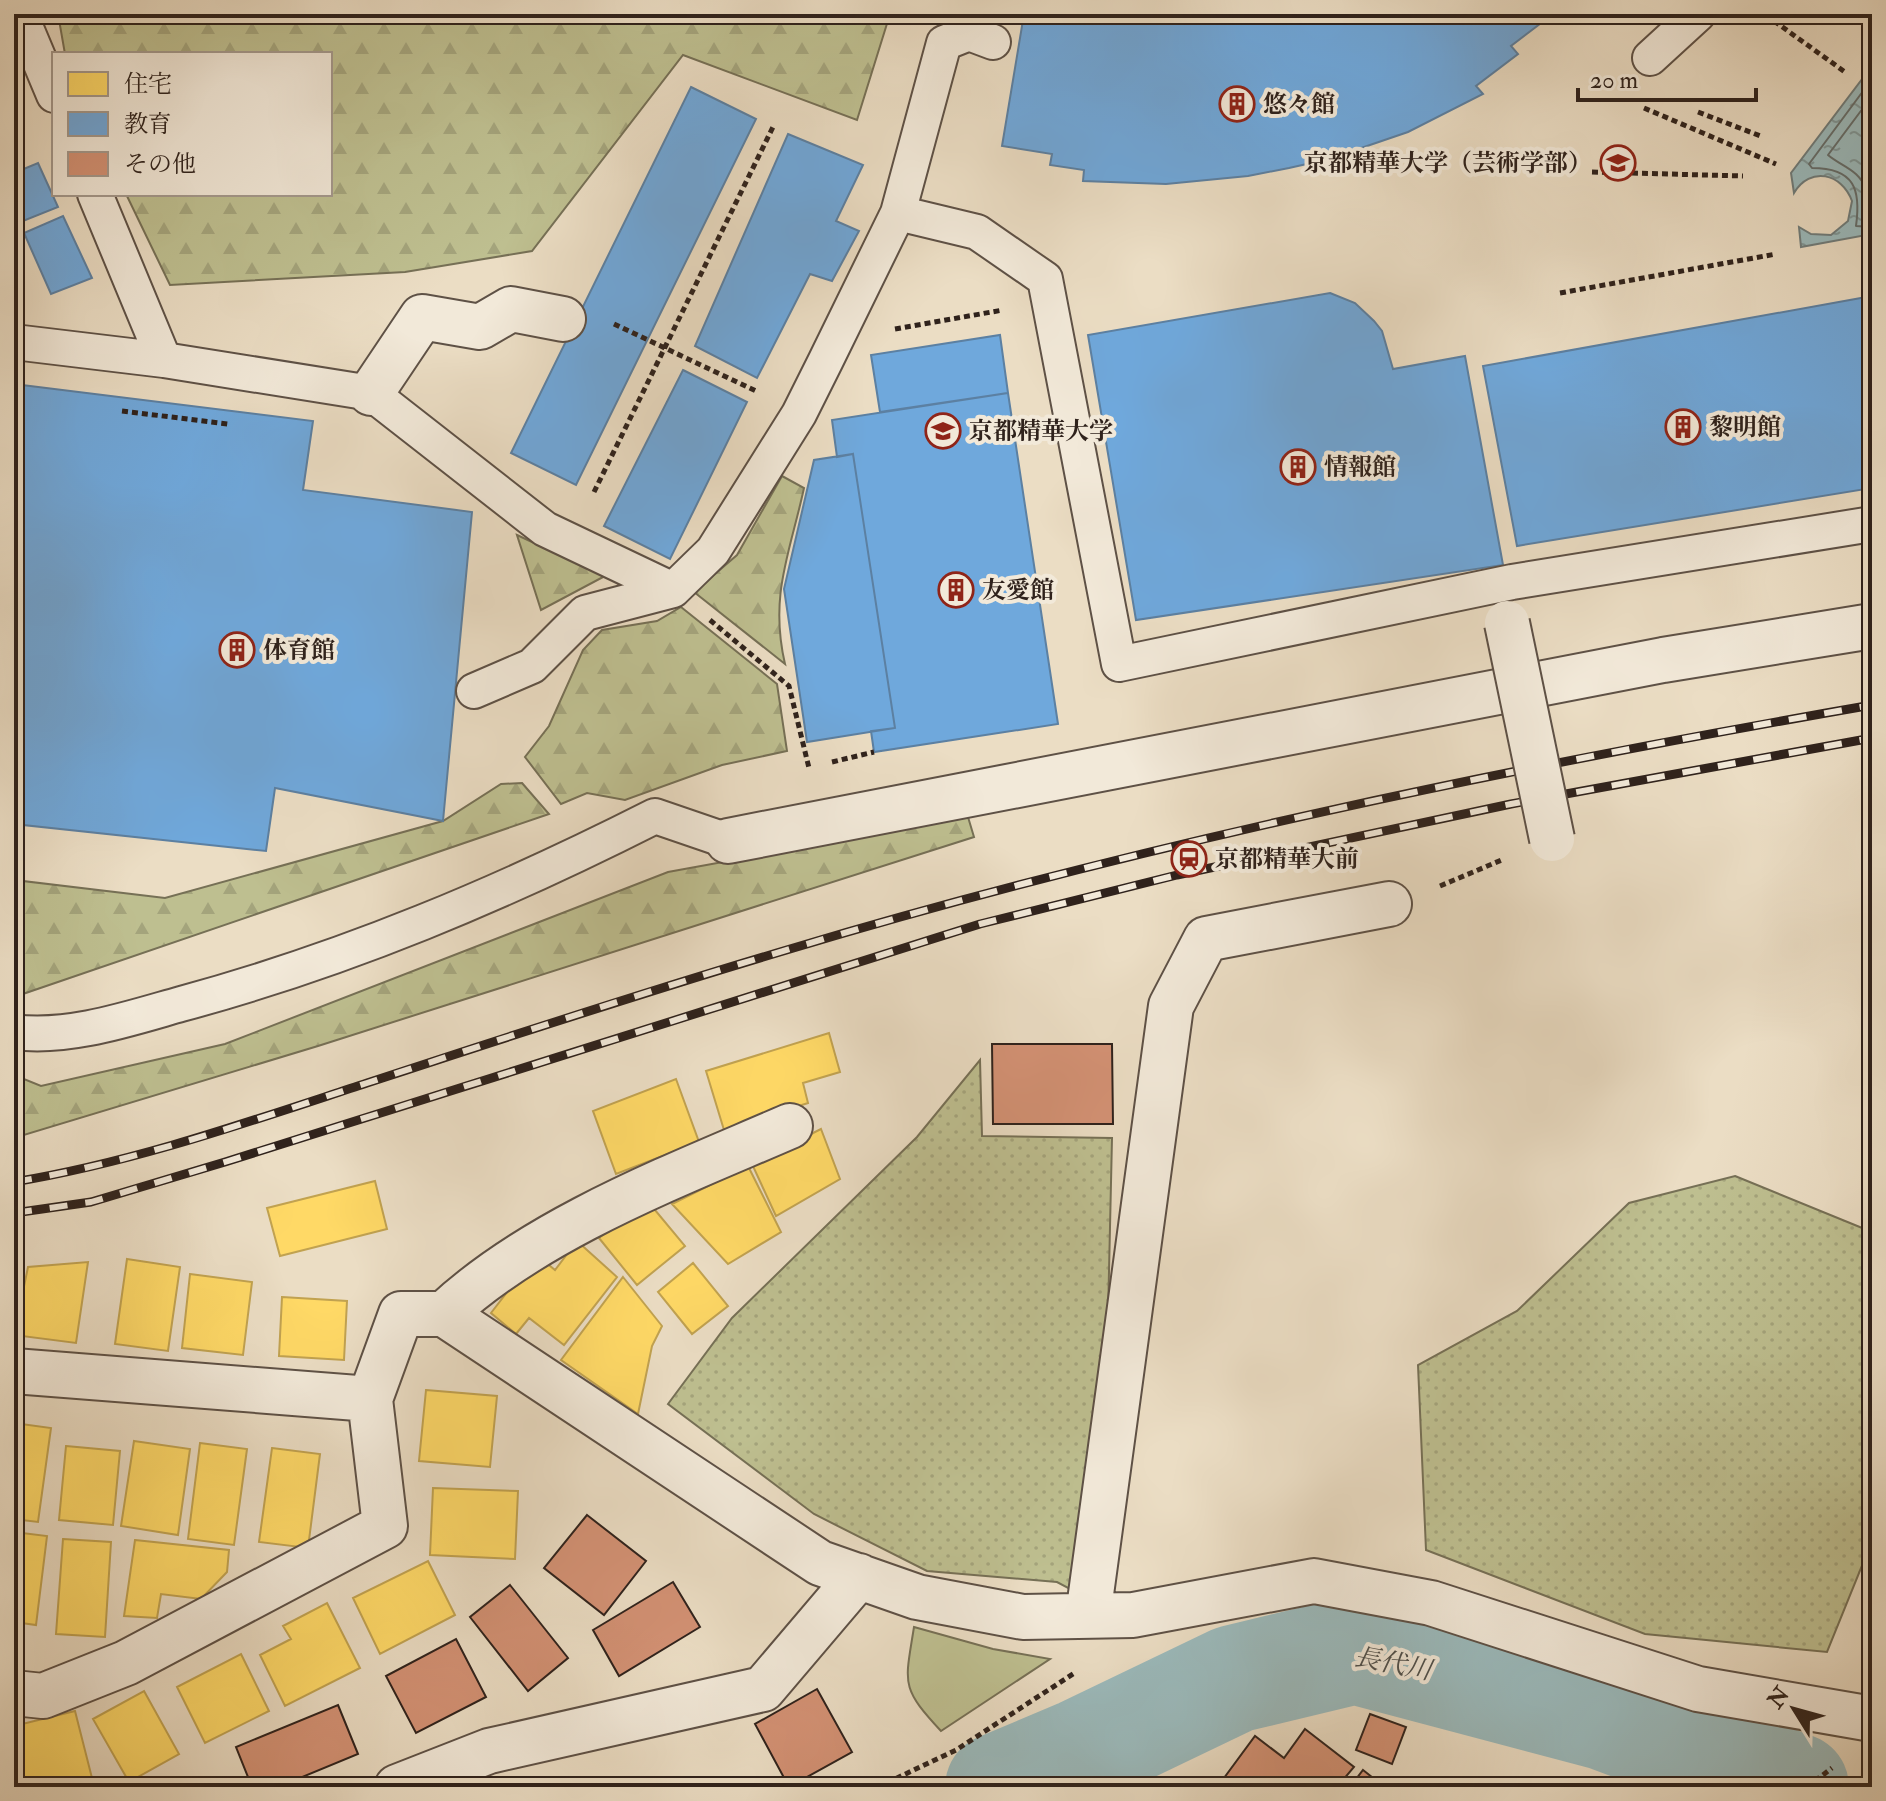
<svg xmlns="http://www.w3.org/2000/svg" width="1886" height="1801" font-family="'IM FELL Double Pica','Noto Serif JP',serif">
  <style>
    .grass { fill: url(#grass-dots); stroke: #767056; stroke-width: 2 }
    .forest { fill: url(#forest-firs); stroke: #767056; stroke-width: 2 }
    .park { fill: #bebf90; stroke: #767056; stroke-width: 2 }
    .water { fill: url(#water-ripples); stroke: #707d7c; stroke-width: 2 }
    .homes { fill: #ffd966; stroke: #c1a250; stroke-width: 2 }
    .schools { fill: #6fa8dc; stroke: #5c80a2; stroke-width: 2 }
    .lines { fill: none; stroke-linecap: round; stroke-linejoin: round }
    .shore { stroke: #656e6c; stroke-width: 2 }
    .river { stroke: #9bbabc; stroke-width: 108 }
    .building { fill: #d39174; stroke: #2f221c; stroke-width: 2 }
    .service-casing { stroke: #5e5146; stroke-width: 38 }
    .minor-casing { stroke: #5e5146; stroke-width: 48 }
    .path { stroke: #2f221c; stroke-width: 5; stroke-dasharray: 6 4; stroke-linecap: butt }
    .service { stroke: #f2e9d9; stroke-width: 34 }
    .minor { stroke: #f2e9d9; stroke-width: 44 }
    .rail-casing { stroke: #2f221c; stroke-width: 9 }
    .rail { stroke: #f2e9d9; stroke-width: 6; stroke-dasharray: 18; stroke-linecap: butt }
    .pedestrian-bridge-casing { stroke: #5e5146; stroke-width: 48; stroke-linecap: butt }
    .pedestrian-bridge { stroke: #f2e9d9; stroke-width: 44 }
    .labels { text-anchor: middle; stroke-width: 8; stroke-linejoin: round; paint-order: stroke }
    .poi-label { font-size: 24px; font-weight: bold; fill: #2f221c; stroke: #f2e9d9; text-anchor: start }
    .water-label { font-size: 26px; font-style: italic; fill: #4f504c; stroke: #f2e9d9 }
  </style>
  <defs>
    <pattern id="grass-dots" width="8" height="8" patternUnits="userSpaceOnUse" patternTransform="scale(2)"><rect width="8" height="8" fill="#bebf90"/><path d="M2 2h.1M6 6h.1" fill="none" stroke="#a4a47c" stroke-width="1.8" stroke-linecap="round"/></pattern>
    <pattern id="forest-firs" width="22" height="20" patternUnits="userSpaceOnUse" patternTransform="scale(2)"><rect width="22" height="20" fill="#bebf90"/><path d="M5 1l3.5 6h-7zM16 11l3.5 6h-7z" fill="#a4a47c"/></pattern>
    <pattern id="water-ripples" width="26" height="14" patternUnits="userSpaceOnUse" patternTransform="scale(2)"><rect width="26" height="14" fill="#9bbabc"/><path d="M2 4q2-2 4 0t4 0M15 11q2-2 4 0t4 0" fill="none" stroke="#7f9798"/></pattern>
  </defs>
  <rect width="100%" height="100%" fill="#ebddc4"/>
  <filter id="stains"><feTurbulence type="fractalNoise" baseFrequency=".0025" numOctaves="4"/><feColorMatrix values="0 0 0 0 .2 0 0 0 0 .09 0 0 0 0 .02 0 0 0 .5 -.17"/></filter>
  <radialGradient id="worn" r=".72"><stop offset=".6" stop-color="#630" stop-opacity="0"/><stop offset="1" stop-color="#630" stop-opacity=".3"/></radialGradient>
  <path class="grass" d="M980,1060L982,1136L1112,1138L1108,1316L1070,1589L1057,1582L927,1571L814,1514L668,1404L732,1318L917,1137Z
    M1735,1176L1872,1232V1541L1827,1652L1645,1634L1426,1550L1418,1365L1517,1311L1629,1203Z"/>
  <path class="forest" d="M58,14H890L857,120L683,55L532,251L405,272L170,285L126,194H330V54H65Z
    M782,476L804,488C790,553 769,595 785,664L694,592L737,555Z
    M517,535L605,576L541,610Z
    M681,607L777,684L787,751L722,765L625,800L587,793L561,804L525,757L549,726L583,650L602,630L657,621Z
    M522,783L549,814L14,997V880L165,898L443,821L501,784Z
    M968,817L974,837L318,1046L14,1138V1075L41,1086L225,1044L668,872Z"/>
  <path class="park" d="M914,1627L993,1649L1050,1659L941,1731C900,1687 905,1684 914,1627Z"/>
  <path class="water" d="M1872,66V234L1801,247L1799,227L1811,234L1831,235L1848,221L1852,201C1842,173 1810,166 1794,193L1791,173Z"/>
  <path class="homes" d="M829,1033L840,1072L803,1083L808,1103L724,1130L706,1071Z
    M676,1079L699,1142L616,1174L593,1111Z
    M821,1129L840,1179L776,1216L752,1164Z
    M748,1166L781,1232L728,1264L672,1204Z
    M375,1181L387,1229L280,1256L267,1208Z
    M645,1198L685,1246L637,1285L599,1238Z
    M577,1241L617,1277L564,1345L529,1318L516,1334L491,1313L525,1269L544,1261L555,1270Z
    M127,1259L180,1267L168,1351L115,1344Z
    M88,1262L76,1343L14,1335L28,1267Z
    M693,1263L728,1306L692,1334L658,1292Z
    M190,1274L252,1282L243,1355L182,1348Z
    M623,1277L662,1326L652,1346L638,1414L561,1360Z
    M282,1297L347,1301L344,1360L279,1356Z
    M426,1390L497,1396L490,1467L419,1461Z
    M14,1423L51,1428L38,1522L14,1519Z
    M134,1441L190,1449L178,1535L121,1526Z
    M200,1443L247,1449L234,1545L188,1539Z
    M66,1446L120,1451L113,1525L59,1520Z
    M272,1448L320,1454L308,1548L259,1542Z
    M433,1488L518,1491L515,1559L430,1555Z
    M14,1532L47,1536L36,1625L14,1622Z
    M63,1539L111,1542L105,1637L56,1634Z
    M135,1540L229,1550L227,1572L201,1599L161,1594L157,1618L124,1616Z
    M428,1561L455,1615L380,1654L353,1598Z
    M327,1603L360,1668L285,1706L260,1655L291,1639L283,1626Z
    M241,1654L269,1711L205,1743L177,1687Z
    M144,1691L179,1754L129,1782L93,1719Z
    M75,1711L93,1782L72,1787H22L14,1754V1726Z"/>
  <path class="schools" d="M1024,14H1553L1511,46L1518,54L1476,86L1483,94L1408,132L1329,159L1289,168L1248,176L1166,184L1083,181L1084,170L1050,165L1052,154L1002,146Z
    M691,87L756,119L576,485L511,453Z
    M788,134L863,165L836,221L859,231L832,281L810,274L757,378L695,346Z
    M38,163L58,207L18,223L14,215V173Z
    M63,216L92,278L51,294L24,233Z
    M1330,293L1355,303L1374,321L1382,331L1393,369L1465,356L1503,565L1136,620L1088,335Z
    M1872,296V488L1517,546L1483,366Z
    M1000,335L1008,393L880,412L871,355Z
    M683,370L747,402L670,559L604,526Z
    M14,384L313,421L303,490L472,512L443,821L275,788L266,851L14,824Z
    M1008,393L1058,724L874,752L871,731L895,728L853,454L837,457L832,420Z
    M853,454L895,728L807,742L784,589L814,460Z"/>
  <g class="lines">
    <path class="shore" d="M1872,79L1809,164L1812,168C1855,168 1861,190 1856,226L1872,227
      M1872,96L1828,155C1842,167 1859,169 1867,191C1871,200 1868,209 1872,217"/>
    <path class="river" d="M999,1787L1082,1752L1234,1679L1355,1650L1604,1716L1795,1787"/>
  </g>
  <path class="building" d="M992,1044H1112L1113,1124H993Z
    M587,1515L646,1561L604,1615L544,1568Z
    M673,1582L700,1627L619,1676L593,1630Z
    M510,1585L568,1658L528,1691L470,1617Z
    M456,1639L486,1697L416,1733L386,1676Z
    M817,1689L852,1752L789,1787L755,1724Z
    M338,1705L358,1754L278,1787H252L236,1747Z
    M1370,1714L1406,1727L1392,1764L1356,1750Z
    M1305,1729L1354,1767L1337,1787H1236L1224,1778L1255,1736L1284,1758Z
    M1363,1770L1382,1785L1380,1787H1350Z"/>
  <g class="lines">
    <defs>
      <path id="service" d="M20,14L54,95
        M1650,58L1698,14
        M95,194L164,360
        M898,213L977,232L1045,279L1119,664L1512,582L1872,524
        M14,342L164,360L371,393L545,529L673,590L713,551L799,414L826,360L898,213L944,43L969,33L993,42
        M474,691L532,666L585,613L673,590
        M14,1032C69,1039 128,1019 181,1004C347,959 501,894 655,816L728,841"/>
      <path id="minor" d="M371,393L422,317L480,327L511,309L563,319
        M728,841L1663,660L1872,626
        M444,1314C536,1228 675,1176 790,1126
        M14,1371L370,1399L385,1526L126,1663L43,1696L14,1693
        M370,1399L401,1314H444L820,1563L917,1597L1023,1617L1133,1615L1314,1581L1431,1603L1698,1689L1872,1719
        M1088,1616L1171,1006L1206,939L1389,904
        M397,1787L489,1751L763,1689L859,1576"/>
    </defs>
    <use href="#service" class="service-casing"/>
    <use href="#minor" class="minor-casing"/>
    <path class="path" d="M1774,21L1845,72
      M1644,108L1776,164
      M1698,112L1763,137
      M1592,172L1743,176
      M1560,293L1776,254
      M614,324L756,391
      M895,329L1003,310
      M122,411L228,424
      M594,492L773,127
      M710,620L789,686L809,768
      M832,762L874,752
      M1440,886L1504,859
      M878,1787L956,1750L1076,1672
      M1807,1787L1832,1768"/>
    <use href="#service" class="service"/>
    <use href="#minor" class="minor"/>
    <defs>
      <path id="rail" d="M14,1182C135,1162 251,1121 367,1083C507,1037 648,991 790,949C1144,843 1508,768 1872,705
        M14,1213L91,1202L225,1162L980,924L1177,875L1511,804L1872,738"/>
    </defs>
    <use href="#rail" class="rail-casing"/>
    <use href="#rail" class="rail"/>
    <defs>
      <path id="pedestrian-bridge" d="M1507,623L1552,839"/>
    </defs>
    <use href="#pedestrian-bridge" class="pedestrian-bridge-casing"/>
    <use href="#pedestrian-bridge" class="pedestrian-bridge"/>
  </g>
  <defs>
    <symbol id="building-ring" viewBox="-11 -11 22 22"><circle r="9.5" fill="#f2e9d9" stroke="#8f2418" stroke-width="1.5"/><path d="M-4-6H4V6H1V3H-1V6H-4ZM-2.5-4.3h1.7v1.8h-1.7ZM.8-4.3h1.7v1.8H.8ZM-2.5-1h1.7V.8h-1.7ZM.8-1h1.7V.8H.8Z" fill="#8f2418"/></symbol>
    <symbol id="university-ring" viewBox="-11 -11 22 22"><circle r="9.5" fill="#f2e9d9" stroke="#8f2418" stroke-width="1.5"/><path d="M0-5L7-2L0 1L-7-2ZM-4 1L0 2.5L4 1V4Q0 6-4 4Z" fill="#8f2418"/></symbol>
    <symbol id="school-ring" viewBox="-11 -11 22 22"><circle r="9.5" fill="#f2e9d9" stroke="#8f2418" stroke-width="1.5"/><path d="M0-5L7-2L0 1L-7-2ZM-4 1L0 2.5L4 1V4Q0 6-4 4Z" fill="#8f2418"/></symbol>
    <symbol id="station-ring" viewBox="-11 -11 22 22"><circle r="9.5" fill="#f2e9d9" stroke="#8f2418" stroke-width="1.5"/><path d="M-3-6H3Q5-6 5-4V2Q5 4 3 4L4.5 6H3L1.5 4h-3L-3 6H-4.5L-3 4Q-5 4-5 2V-4Q-5-6-3-6ZM-3.5-4v3h7v-3ZM-3.5 1v1.5H-2V1ZM2 1v1.5H3.5V1Z" fill="#8f2418"/></symbol>
  </defs>
  <g fill-rule="evenodd">
    <use href="#building-ring" x="1217" y="84" width="40" height="40"/>
    <use href="#university-ring" x="1598" y="143" width="40" height="40"/>
    <use href="#building-ring" x="1663" y="407" width="40" height="40"/>
    <use href="#school-ring" x="923" y="411" width="40" height="40"/>
    <use href="#building-ring" x="1278" y="447" width="40" height="40"/>
    <use href="#building-ring" x="936" y="570" width="40" height="40"/>
    <use href="#building-ring" x="217" y="630" width="40" height="40"/>
    <use href="#station-ring" x="1169" y="839" width="40" height="40"/>
  </g>
  <g class="labels">
    <g class="poi-label">
      <text x="1263" y="112">悠々館</text>
      <text x="1592" y="171" text-anchor="end">京都精華大学（芸術学部）</text>
      <text x="1709" y="435">黎明館</text>
      <text x="969" y="439">京都精華大学</text>
      <text x="1324" y="475">情報館</text>
      <text x="982" y="598">友愛館</text>
      <text x="263" y="658">体育館</text>
      <text x="1215" y="867">京都精華大前</text>
    </g>
    <g class="water-label">
      <text transform="translate(1393 1663) rotate(11)" y="9">長代川</text>
    </g>
  </g>
  <rect width="1886" height="1801" fill="none" stroke="#ebddc4" stroke-width="48"/>
  <rect x="16" y="16" width="1854" height="1769" fill="none" stroke="#2f221c" stroke-width="4"/>
  <rect x="24" y="24" width="1838" height="1753" fill="none" stroke="#2f221c" stroke-width="2"/>
  <rect x="52" y="52" width="280" height="144" fill="#f2e9d9" stroke="#a4998d" stroke-width="2"/>
  <rect x="68" y="72" width="40" height="24" fill="#ffd966" stroke="#a4998d" stroke-width="2"/>
  <text x="124" y="92" font-size="24" fill="#2f221c">住宅</text>
  <rect x="68" y="112" width="40" height="24" fill="#6fa8dc" stroke="#a4998d" stroke-width="2"/>
  <text x="124" y="132" font-size="24" fill="#2f221c">教育</text>
  <rect x="68" y="152" width="40" height="24" fill="#d39174" stroke="#a4998d" stroke-width="2"/>
  <text x="124" y="172" font-size="24" fill="#2f221c">その他</text>
  <g transform="translate(1794 1709) rotate(307)" stroke="#f2e9d9" stroke-width="6" paint-order="stroke">
  <path d="M0-6L14 30L0 20L-14 30Z" fill="#2f221c"/>
  <text y="-12" font-size="22" font-weight="bold" text-anchor="middle" fill="#2f221c">N</text>
  </g>
  <path d="M1578 88v12h178v-12" fill="none" stroke="#2f221c" stroke-width="4"/>
  <text x="1590" y="88" font-size="24" fill="#2f221c" stroke="#f2e9d9" stroke-width="6" paint-order="stroke">20 m</text>
  <rect width="100%" height="100%" filter="url(#stains)"/>
  <rect width="100%" height="100%" fill="url(#worn)"/>
</svg>
